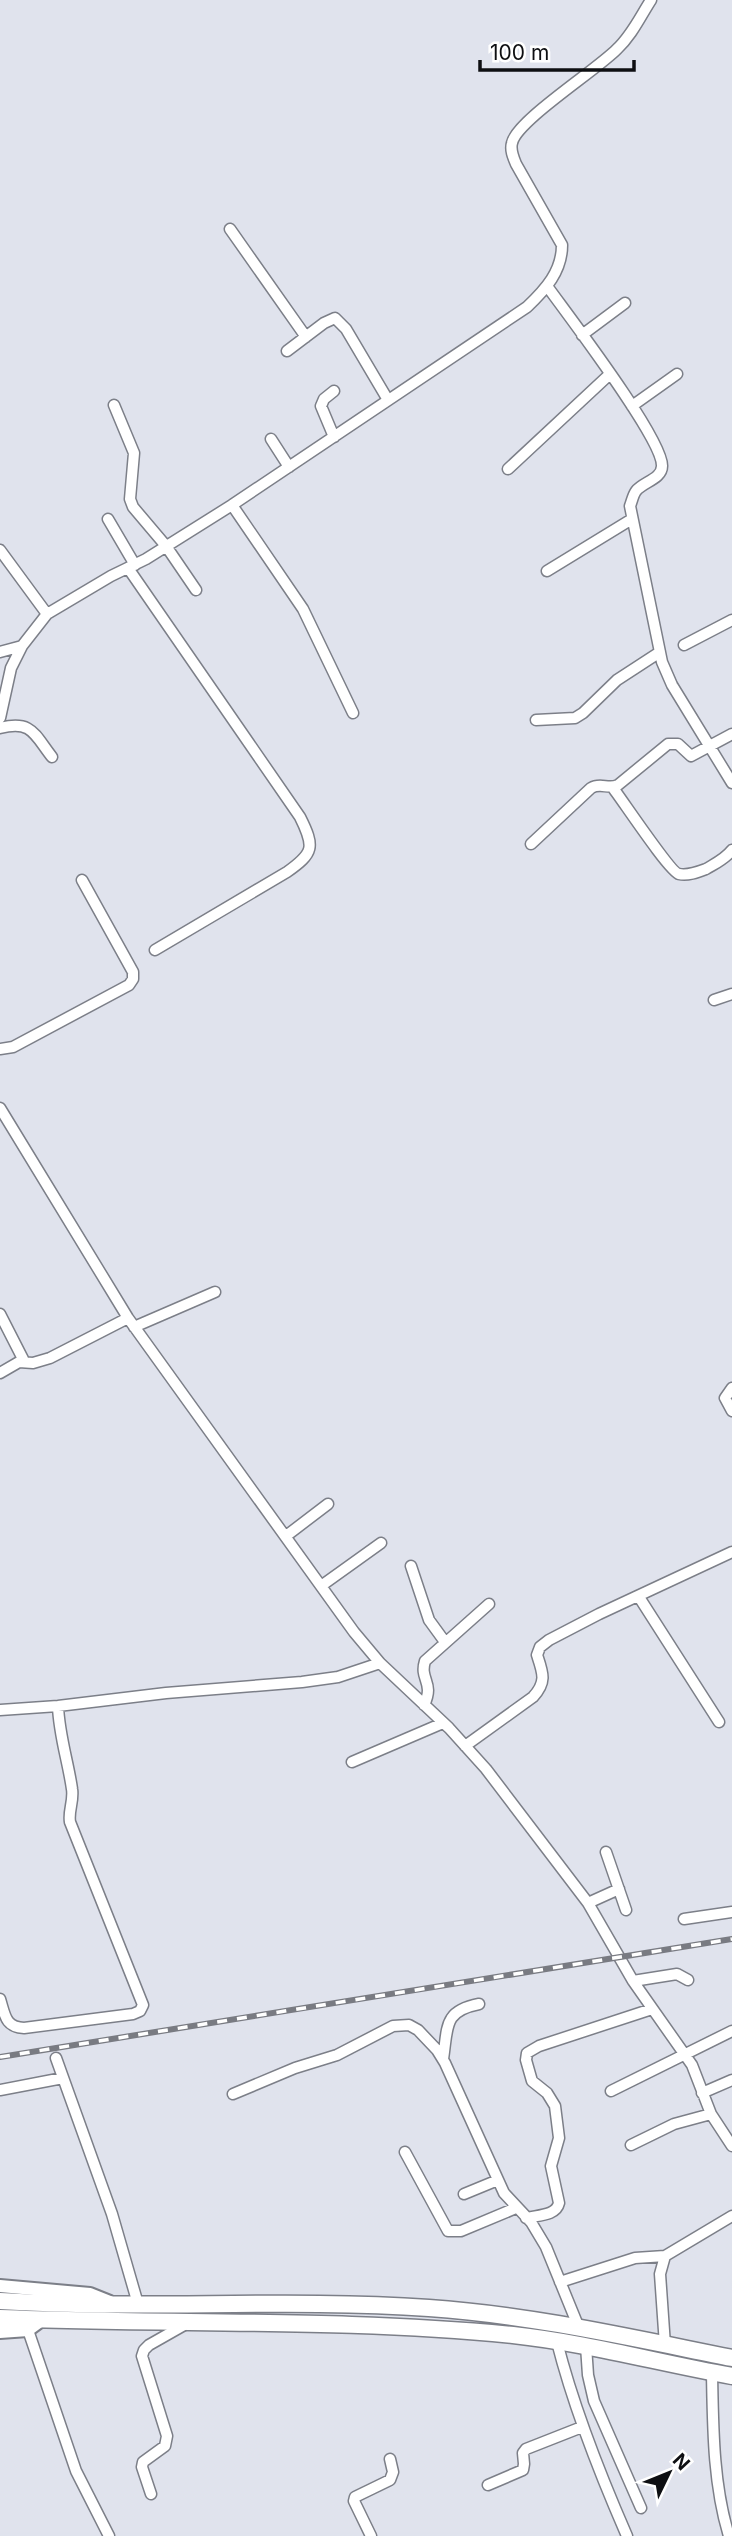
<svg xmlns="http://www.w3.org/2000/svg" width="732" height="2536" font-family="Inter,sans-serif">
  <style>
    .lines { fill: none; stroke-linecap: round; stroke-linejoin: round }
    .minor-casing { stroke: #7c7f88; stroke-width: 13 }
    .tertiary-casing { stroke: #7c7f88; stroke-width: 16 }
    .trunk-casing { stroke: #7c7f88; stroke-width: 19 }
    .minor { stroke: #fff; stroke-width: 10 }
    .tertiary { stroke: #fff; stroke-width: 12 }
    .trunk { stroke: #fff; stroke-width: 16 }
    .rail-casing { stroke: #797b82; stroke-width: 6 }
    .rail { stroke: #fff; stroke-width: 3.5; stroke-dasharray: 10; stroke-linecap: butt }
  </style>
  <rect width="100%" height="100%" fill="#e0e3ed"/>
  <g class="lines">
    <defs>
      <path id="minor" d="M230,229L306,337
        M547,286C567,314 663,439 662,466C662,479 643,482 636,491C633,495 632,501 630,506L662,662L672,685L732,783
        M582,335L625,303
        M287,351L324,323L335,318L346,329L388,400
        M114,405L134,453L130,499L133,507L166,546L196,590
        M632,406L677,374
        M334,437L321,406L324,399L334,391
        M271,439L289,467
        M508,469L610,374
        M232,505L303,609L353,713
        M108,519L135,565
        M0,550L47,614
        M128,568L300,817C315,847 314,853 287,872L155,950
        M547,571L632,519
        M684,645L732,620
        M0,652L22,646
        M0,718L11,668L22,646L47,614L111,576L146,559L232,505L527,307C546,289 562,271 562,245L516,164C513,157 510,150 512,143C516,121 598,69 617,49C632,35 640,17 651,0
        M536,720L575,718L583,713L617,680L660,652
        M0,728C32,720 34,734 52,757
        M613,788C623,801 670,872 679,874C688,876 698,872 706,869C716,863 725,859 732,850
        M531,844L591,788C601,782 608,790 618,785L668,744H678L691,756L732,734
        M714,1000L732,994
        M0,1049L13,1047L129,985L133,979V972L82,880
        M0,1108L128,1318L354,1632L380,1663L449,1728L486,1769L588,1903L633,1981L692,2065L711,2114L732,2146
        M0,1314L24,1361
        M134,1327L215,1292
        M0,1373L19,1362L33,1363L50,1358L128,1318
        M732,1388L725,1398L732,1411
        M286,1536L328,1504
        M411,1566L429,1620L445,1642
        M321,1586L381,1543
        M639,1597L719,1722
        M424,1705C435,1682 419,1680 425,1661L489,1604
        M0,1710L58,1706L166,1693L302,1682L338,1677L380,1663
        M465,1746L533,1697C547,1682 543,1673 537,1655L540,1647L549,1640L599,1614L732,1552
        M352,1762L443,1723
        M606,1852L626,1910
        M588,1903L619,1889
        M684,1919L732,1912
        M633,1981L677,1974L688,1980
        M0,1999C5,2015 5,2027 24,2028L133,2014L140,2011L143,2005L70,1822C68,1811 74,1801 72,1789C68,1761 59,1735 58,1706
        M56,2058L112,2214L138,2304
        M443,2059C448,2027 443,2011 479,2004
        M0,2090L63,2078
        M611,2091L732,2031
        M702,2093L732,2080
        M233,2094L295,2068L337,2055L393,2026L409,2025L418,2030L437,2050L445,2063L504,2193L531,2222L546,2247L579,2328
        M631,2145L674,2124L711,2114
        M405,2152L448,2231H461L516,2208
        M464,2194L498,2180
        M526,2218C538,2215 556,2216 559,2203L551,2166L559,2138L555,2106L547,2093L532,2081L526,2060L527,2053L539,2046L652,2009
        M560,2282L635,2258L665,2256
        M28,2330L76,2471L109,2536
        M557,2342C574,2409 599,2472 627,2536
        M665,2345L660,2274L665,2256L732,2216
        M586,2346L588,2375L594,2401L641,2508
        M712,2373C713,2427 713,2484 729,2536
        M488,2485L523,2470L524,2464L523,2453L526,2449L582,2427
        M151,2494L142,2467L143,2462L165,2446L167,2436L142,2356L144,2350L149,2345L186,2324
        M371,2536L354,2501L355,2497L390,2480L393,2472L390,2459"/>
      <path id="tertiary" d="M0,2286L90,2294L110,2302
        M0,2332L28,2330L43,2319"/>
      <path id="trunk" d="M0,2301C143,2310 286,2298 429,2308C531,2315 632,2338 732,2358
        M0,2318C171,2325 343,2318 513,2335C587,2343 659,2363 732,2376"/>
    </defs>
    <use href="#minor" class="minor-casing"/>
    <use href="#tertiary" class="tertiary-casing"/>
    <use href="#trunk" class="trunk-casing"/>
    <use href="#minor" class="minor"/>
    <use href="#tertiary" class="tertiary"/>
    <use href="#trunk" class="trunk"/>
    <defs>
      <path id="rail" d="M0,2057L732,1939"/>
    </defs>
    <use href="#rail" class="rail-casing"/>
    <use href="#rail" class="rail"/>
  </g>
  <g transform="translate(669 2473) rotate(47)" stroke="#ffffff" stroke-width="5" paint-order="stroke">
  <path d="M0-5L12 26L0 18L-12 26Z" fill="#0e0f12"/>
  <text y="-10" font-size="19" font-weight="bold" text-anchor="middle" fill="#0e0f12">N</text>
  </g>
  <path d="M480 60v10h154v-10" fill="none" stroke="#0e0f12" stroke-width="3.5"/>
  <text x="490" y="60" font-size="21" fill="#0e0f12" stroke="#ffffff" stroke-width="5" paint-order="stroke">100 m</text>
</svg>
